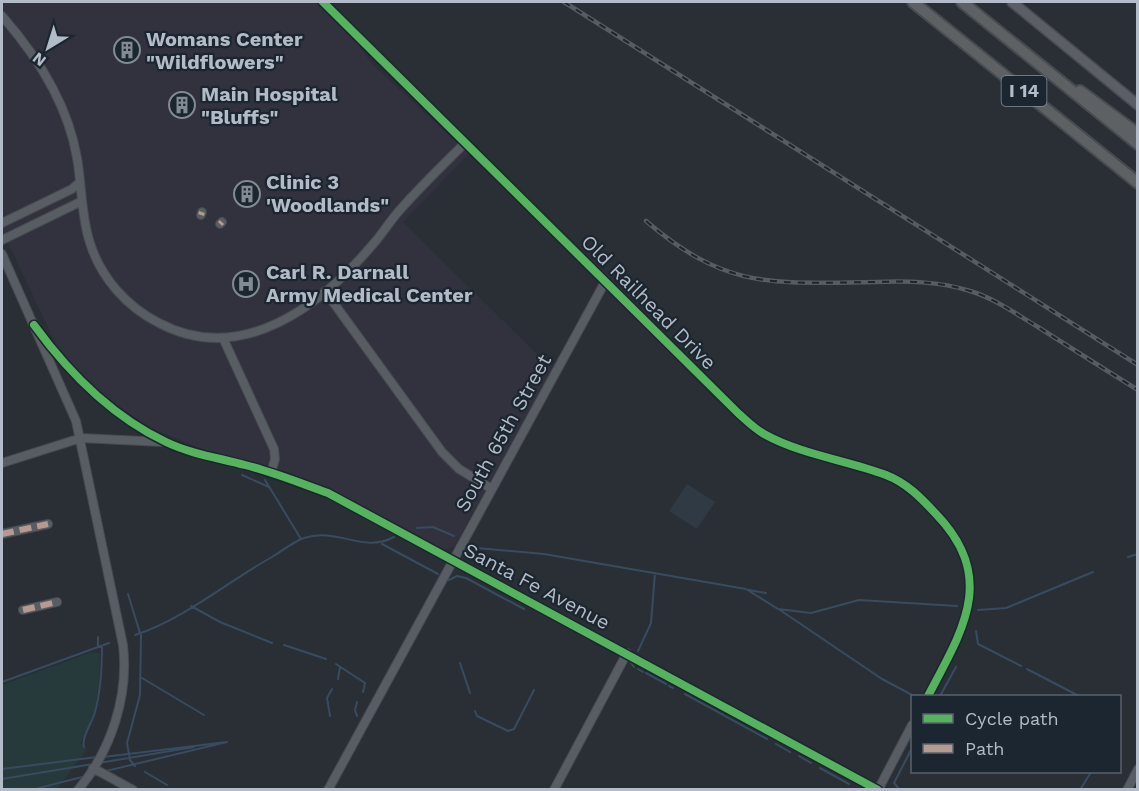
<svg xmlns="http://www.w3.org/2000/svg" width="1139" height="791" font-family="'Work Sans',sans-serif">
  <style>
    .medical { fill: #31323e }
    .airport { fill: #303a45 }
    .green { fill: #26393b }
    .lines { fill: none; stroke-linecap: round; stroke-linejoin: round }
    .stream { stroke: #384b60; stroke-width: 2 }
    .minor-casing { stroke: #474b50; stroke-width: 10 }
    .major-casing { stroke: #464b52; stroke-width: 12 }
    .highway-casing { stroke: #464b51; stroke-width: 14 }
    .minor { stroke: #585d63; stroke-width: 8 }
    .major { stroke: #5b5f65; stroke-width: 9 }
    .highway { stroke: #5d6164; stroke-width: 10 }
    .rail-casing { stroke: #575c61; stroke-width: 4.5 }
    .rail { stroke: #1c2630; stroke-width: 2; stroke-dasharray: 7; stroke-linecap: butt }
    .quiet { stroke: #b69a8f; stroke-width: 6; stroke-dasharray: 12 6; stroke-linecap: butt }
    .cycleway-casing { stroke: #1c2630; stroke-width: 11 }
    .cycleway { stroke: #56b35d; stroke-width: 8 }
    .labels { text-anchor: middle; stroke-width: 4.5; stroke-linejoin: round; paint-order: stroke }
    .shield { fill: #1c2630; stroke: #858e9a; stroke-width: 1.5 }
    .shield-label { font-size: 18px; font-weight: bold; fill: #b2bbc7 }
    .poi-label { font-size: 20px; font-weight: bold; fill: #b2bbc7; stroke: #1c2630; text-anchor: start }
    .street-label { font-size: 20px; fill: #b2bbc7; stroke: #1c2630 }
  </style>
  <rect width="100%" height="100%" fill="#292f35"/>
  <path class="medical" d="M2,2H315L358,44L373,65L469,154L403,222L552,369L454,547L443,550L333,491L290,473L207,451L155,430L105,398L59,351L2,230Z"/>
  <path class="airport" d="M687,484L715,502L697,529L669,511Z"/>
  <path class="green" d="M92,652L100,654C100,683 97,718 80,743L87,749L57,789H2V685Z"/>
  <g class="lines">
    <path class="stream" d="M242,475L269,487
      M265,480L301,539
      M417,528L433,527L454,536
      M382,544L438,574
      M469,545L477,548L544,554L746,589L778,609L811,613L859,600L957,606
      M1128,557L1138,554
      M449,580L457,576L466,578L524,609
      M749,590L766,593
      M128,594L140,633
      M191,606L220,622L272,643
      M780,610L882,679L914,696
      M978,610L1006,608L1093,572
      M976,631L978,644L1021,666
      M135,635C184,619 227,582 272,557C282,551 293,542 304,538C339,527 362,554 394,537
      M98,637V646
      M284,645L326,659
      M638,651L651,623L655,573
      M460,663L470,693
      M631,663L634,667
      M336,664L365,683L363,692
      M638,669L643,672
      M1027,669L1079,696
      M646,673L666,684
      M142,678L204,715
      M338,679L340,667
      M2,682L109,643
      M669,686L673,688
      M685,694L767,739
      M940,696L956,667
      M475,711L477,716L508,731L514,729L534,690
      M330,716L327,698L332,689
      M357,716L355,710L357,702
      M776,744L790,752
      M84,747C81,738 92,723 95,712C101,690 102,668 102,646
      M799,756L811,763
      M103,757L227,742L106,771
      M99,763L194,747
      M135,766L130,760L127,743L140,695L141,635
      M820,768L849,784
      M2,769L97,757
      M145,772L167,785
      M2,779L93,764
      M96,789L102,790
      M31,790L86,776
      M900,790L894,783L912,748
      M1080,790L1091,772"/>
    <defs>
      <path id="minor" d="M323,2L739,414C747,421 755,429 764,434C802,455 846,460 886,475C907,483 921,498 936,514C998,578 962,631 928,696
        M2,16C37,56 68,105 77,158C82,186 81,216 90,243C101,278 127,307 159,323C242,367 322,305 374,243C383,233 390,221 399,211C420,187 443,165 465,143
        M201,215L202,212
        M2,223L72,189L80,182
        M220,224L222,222
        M2,240L82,201
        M2,254L76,421L123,645C129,696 111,751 78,790
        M325,291L442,452L459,469L492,489
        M34,325C69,373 111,416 166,442C191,454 219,458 245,465C273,472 300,483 328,493L878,790
        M223,338L274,449L275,459L271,473
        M2,463L81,438L162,442
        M2,534L48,524
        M23,610L57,602
        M93,768L133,790
        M328,790L605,282
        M554,790L627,653
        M878,790L912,725
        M1127,790L1138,769"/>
      <path id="major" d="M1012,2L1138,105"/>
      <path id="highway" d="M913,2L1138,183
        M962,2L1138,144
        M1080,91L1138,134"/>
    </defs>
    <use href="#minor" class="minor-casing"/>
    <use href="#major" class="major-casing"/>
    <use href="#highway" class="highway-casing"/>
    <use href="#minor" class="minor"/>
    <use href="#major" class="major"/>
    <use href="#highway" class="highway"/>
    <defs>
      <path id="rail" d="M564,2L1138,365
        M646,221C728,291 774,283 875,282C907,281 938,281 970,291C994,298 1016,314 1038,327C1071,348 1104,369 1138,390"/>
    </defs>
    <use href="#rail" class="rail-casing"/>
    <use href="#rail" class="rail"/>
    <path class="quiet" d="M201,215L202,212
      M220,224L222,222
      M2,534L48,524
      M23,610L57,602"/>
    <defs>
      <path id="cycleway" d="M323,2L739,414C747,421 755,429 764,434C802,455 846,460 886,475C907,483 921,498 936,514C998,578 962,631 928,696
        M34,325C69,373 111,416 166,442C191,454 219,458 245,465C273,472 300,483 328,493L878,790"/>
    </defs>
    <use href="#cycleway" class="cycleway-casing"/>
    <use href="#cycleway" class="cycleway"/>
  </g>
  <defs>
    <symbol id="building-ring" viewBox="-11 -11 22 22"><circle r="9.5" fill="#1c2630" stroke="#828a94" stroke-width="1.5"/><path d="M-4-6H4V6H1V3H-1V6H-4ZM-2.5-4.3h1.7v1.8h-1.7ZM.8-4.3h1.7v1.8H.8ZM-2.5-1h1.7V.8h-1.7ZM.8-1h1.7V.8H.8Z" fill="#828a94"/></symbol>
    <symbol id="hospital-ring" viewBox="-11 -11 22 22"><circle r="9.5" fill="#1c2630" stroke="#828a94" stroke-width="1.5"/><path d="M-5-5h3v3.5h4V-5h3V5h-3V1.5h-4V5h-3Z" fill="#828a94"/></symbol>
  </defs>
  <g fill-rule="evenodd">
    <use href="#building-ring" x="112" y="35" width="30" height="30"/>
    <use href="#building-ring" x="167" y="90" width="30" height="30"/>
    <use href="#building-ring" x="232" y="179" width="30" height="30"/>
    <use href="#hospital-ring" x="231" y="269" width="30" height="30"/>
  </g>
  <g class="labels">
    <rect class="shield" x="1001.5" y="76" width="45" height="30" rx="4.5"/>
    <g class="shield-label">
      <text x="1024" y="97">I 14</text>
    </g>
    <g class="poi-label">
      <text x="146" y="46">Womans Center<tspan x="146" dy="23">"Wildflowers"</tspan></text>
      <text x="201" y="101">Main Hospital<tspan x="201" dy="23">"Bluffs"</tspan></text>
      <text x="266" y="189">Clinic 3<tspan x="266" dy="23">'Woodlands"</tspan></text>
      <text x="266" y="279">Carl R. Darnall<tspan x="266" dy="23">Army Medical Center</tspan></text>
    </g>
    <g class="street-label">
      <text transform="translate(649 302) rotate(45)" y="7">Old Railhead Drive</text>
      <text transform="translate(503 433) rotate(-61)" y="7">South 65th Street</text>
      <text transform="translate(537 586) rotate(28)" y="7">Santa Fe Avenue</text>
    </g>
  </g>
  <rect width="1139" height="791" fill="none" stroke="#b2bbc7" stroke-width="6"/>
  <rect x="911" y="695" width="210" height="78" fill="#1c2630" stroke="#58626c" stroke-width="1.5"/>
  <rect x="923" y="714" width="30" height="9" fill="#56b35d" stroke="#58626c" stroke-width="1.5"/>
  <text x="965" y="725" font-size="18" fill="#b2bbc7">Cycle path</text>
  <rect x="923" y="744" width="30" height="9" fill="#b69a8f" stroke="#58626c" stroke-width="1.5"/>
  <text x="965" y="755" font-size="18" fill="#b2bbc7">Path</text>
  <g transform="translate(48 48) rotate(218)" stroke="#1c2630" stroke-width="4.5" paint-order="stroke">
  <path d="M0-4.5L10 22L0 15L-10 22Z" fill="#b2bbc7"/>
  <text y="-9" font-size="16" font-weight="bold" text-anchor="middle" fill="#b2bbc7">N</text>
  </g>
</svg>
